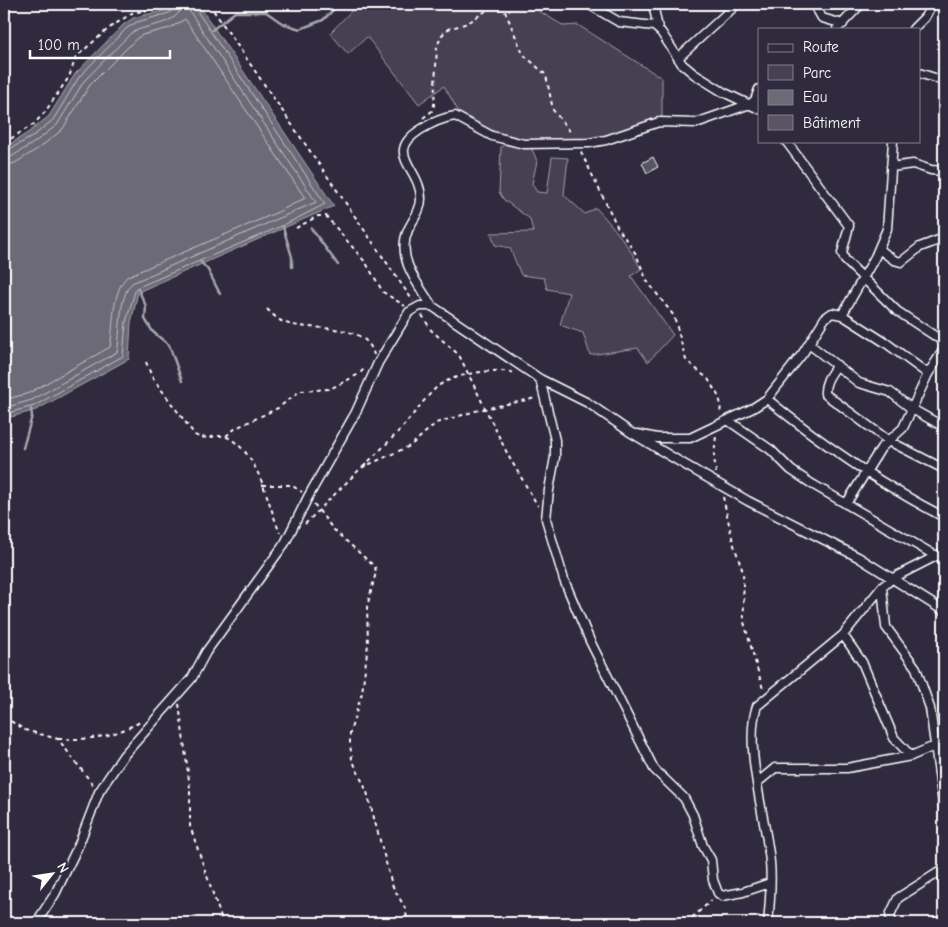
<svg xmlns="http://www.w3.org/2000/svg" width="948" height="927" font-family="'Comic Neue',sans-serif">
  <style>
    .green { fill: #464152; stroke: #a2a0a8 }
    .water { fill: #6d6a77; stroke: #a7a6ad }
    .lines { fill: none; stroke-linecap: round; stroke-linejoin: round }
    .shore { stroke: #c5c3c9; stroke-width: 1 }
    .stream { stroke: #a7a6ad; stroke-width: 2.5 }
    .building { fill: #595564; stroke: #fff }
    .minor-casing { stroke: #fff; stroke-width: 11 }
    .path { stroke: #fff; stroke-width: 2; stroke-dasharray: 4 4; stroke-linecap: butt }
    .minor { stroke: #2f2a3d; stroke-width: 8 }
  </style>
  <rect width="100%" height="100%" fill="#2f2a3d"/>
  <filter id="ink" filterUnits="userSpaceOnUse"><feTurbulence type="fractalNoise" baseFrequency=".02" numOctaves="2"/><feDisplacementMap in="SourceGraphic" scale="10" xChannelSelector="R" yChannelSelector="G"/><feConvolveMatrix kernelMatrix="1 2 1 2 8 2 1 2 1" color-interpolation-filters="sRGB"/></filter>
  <g filter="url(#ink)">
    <path class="green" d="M358,4H527L564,26L578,25L662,78V118L614,134L584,141L562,139L529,142L537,161L532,184L537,192L547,193L552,157L568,158L564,195L585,214L596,208C614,227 629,246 641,269L631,276L673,335L648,362L638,348L590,355L583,333L560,325L569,293L547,289L544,278L521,275L510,248L495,245L491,233L533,232L530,219L504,200L499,192L501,147L515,139L501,137L461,116L444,86L419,104L367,37L348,54L330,33Z"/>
    <path class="water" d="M172,4H198L334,206L138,292L131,323L129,359L36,410L4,419V148L29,132L49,116L75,74L124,24L135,17L163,11Z"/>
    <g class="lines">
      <path class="shore" d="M4,152L32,137L53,120L79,77L127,28L137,22L169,13L175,8V4
        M4,158L11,157L35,142L57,125L84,81L131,33C145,24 180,26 182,4
        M4,166L15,163L39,148L62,130L90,85L136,39L142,35L170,28L185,19L305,198L278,212L128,276C111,290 114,327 110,347L29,393L4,400
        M4,408L32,400L117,352C121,334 118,296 132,283L316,202L190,12L188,4
        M4,414L34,406L123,356L126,322L136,288L284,225L325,204L195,8L194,4"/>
      <path class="stream" d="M212,30L235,12H266L282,23L300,29L323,20L339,4
        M283,227L292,257V267
        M311,228L338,265
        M200,261L208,270L220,294
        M138,289L146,306L145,319L153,332L169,345L182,381
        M23,448L32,416L31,409"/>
    </g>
    <path class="building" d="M653,157L658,167L647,173L642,163Z"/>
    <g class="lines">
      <defs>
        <path id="minor" d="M588,4L619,22L654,26L661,32L682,64L694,74L723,92L759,109
          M653,4L658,28
          M814,4L822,18L843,24
          M837,29L861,4
          M913,29L925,17L932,4
          M678,58L737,4
          M919,73L944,81
          M755,100L759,89
          M786,141L849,226L842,253L845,260L897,311L944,342
          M891,167L913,164L931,170L944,171
          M879,249L894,260L901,262L920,247L944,238
          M432,306C417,283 396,258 408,230C413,219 421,211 421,199C421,168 383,154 420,130C431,123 442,118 455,116L492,136L524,144L589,143L606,140L659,122L696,123L750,104L755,100H759
          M842,315L886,343L928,374
          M809,344L859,383L890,392L912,409L944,427
          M837,365C831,374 824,382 825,394L889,441L944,469
          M540,379L555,440V457L549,490L546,519L564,580L590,641L654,769L684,798L693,815L703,846L711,860L713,880L718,893L722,896L743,892L770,883
          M767,399C822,444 880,484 944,517
          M729,421L771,450L791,470L812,484L936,556
          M637,434L657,438H690L753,408L767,399L803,353L825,318L832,313L842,315L875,257L887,229L893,141
          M846,504L881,448L903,428L928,374L944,349
          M882,587L886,627L916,668L930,708L944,811
          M843,635L862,662L894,738L911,756
          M758,782L775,768H847L911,756L944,742
          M36,923L55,894L79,844L99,792L123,756L192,678L206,652L285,543L308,497L356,412L378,363L409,312L420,306H432L540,379L588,403L630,432L682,463L748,501L858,557L944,611
          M768,923C770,903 772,882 770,862C766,819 743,745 757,706L843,635L882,587L893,578L944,552
          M892,923L890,915L898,898L944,869"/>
      </defs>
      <use href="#minor" class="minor-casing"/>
      <path class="path" d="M209,4L413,301
        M502,4L523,54L546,75L553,110L572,134
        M423,118L432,111L434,105L437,46L442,35L448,29L468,23L496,4
        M4,143L34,124L45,112L69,77L76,57L108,29L132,13L157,8L164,4
        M581,152L618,228L636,254L647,281L674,316L686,360L708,379L719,397L721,405L720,414
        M296,228L318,216H326L366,263L383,292L405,306
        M267,309C272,314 277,319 283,322C308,333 365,319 374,355
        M422,315L431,330L459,355L509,457L538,506
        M146,362L152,377L195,435C206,442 218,432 229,438C260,456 267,502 280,533
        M226,436L236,428L278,408L300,391L330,389L359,374L366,367
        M363,467C378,452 393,438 406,423C416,411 426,397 437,387C452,374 497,367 515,373
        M716,473L714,456L716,436
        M262,485H291L302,492
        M723,497L733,542L743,572L744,622L763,689
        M314,504L333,529L375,567L376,572L367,607L368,644L362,693L350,732V744L352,759L367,792L392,885L405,908L408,923
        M305,524L361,468L410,446L436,423L479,410L536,398
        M179,704L190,788V826L223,923
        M4,717L25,730L58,739L94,786
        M58,739C92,740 112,737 142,721
        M686,923L712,900"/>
      <use href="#minor" class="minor"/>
    </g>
  </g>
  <rect width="948" height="927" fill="none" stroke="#2f2a3d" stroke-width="20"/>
  <rect x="10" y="10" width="928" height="907" fill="none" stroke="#fff" stroke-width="2" filter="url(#ink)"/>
  <rect x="758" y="28" width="162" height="115" fill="#2f2a3d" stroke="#827f8b"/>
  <rect x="768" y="44" width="25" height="8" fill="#2f2a3d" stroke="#827f8b"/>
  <text x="803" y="52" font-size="15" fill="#ffffff">Route</text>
  <rect x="768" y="65" width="25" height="15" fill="#464152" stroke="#827f8b"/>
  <text x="803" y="78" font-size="15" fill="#ffffff">Parc</text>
  <rect x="768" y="90" width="25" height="15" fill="#6d6a77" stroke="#827f8b"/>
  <text x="803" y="102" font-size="15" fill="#ffffff">Eau</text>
  <rect x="768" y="115" width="25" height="15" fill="#595564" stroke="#827f8b"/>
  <text x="803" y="128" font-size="15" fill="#ffffff">Bâtiment</text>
  <g transform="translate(52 874) rotate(60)" stroke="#2f2a3d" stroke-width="4" paint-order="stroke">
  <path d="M0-4L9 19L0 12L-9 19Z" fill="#ffffff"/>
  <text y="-8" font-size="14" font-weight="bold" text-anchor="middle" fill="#ffffff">N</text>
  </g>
  <path d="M30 50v8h140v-8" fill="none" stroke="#ffffff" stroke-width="2.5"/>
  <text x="38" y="50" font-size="15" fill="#ffffff" stroke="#2f2a3d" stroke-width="4" paint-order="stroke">100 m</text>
</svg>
